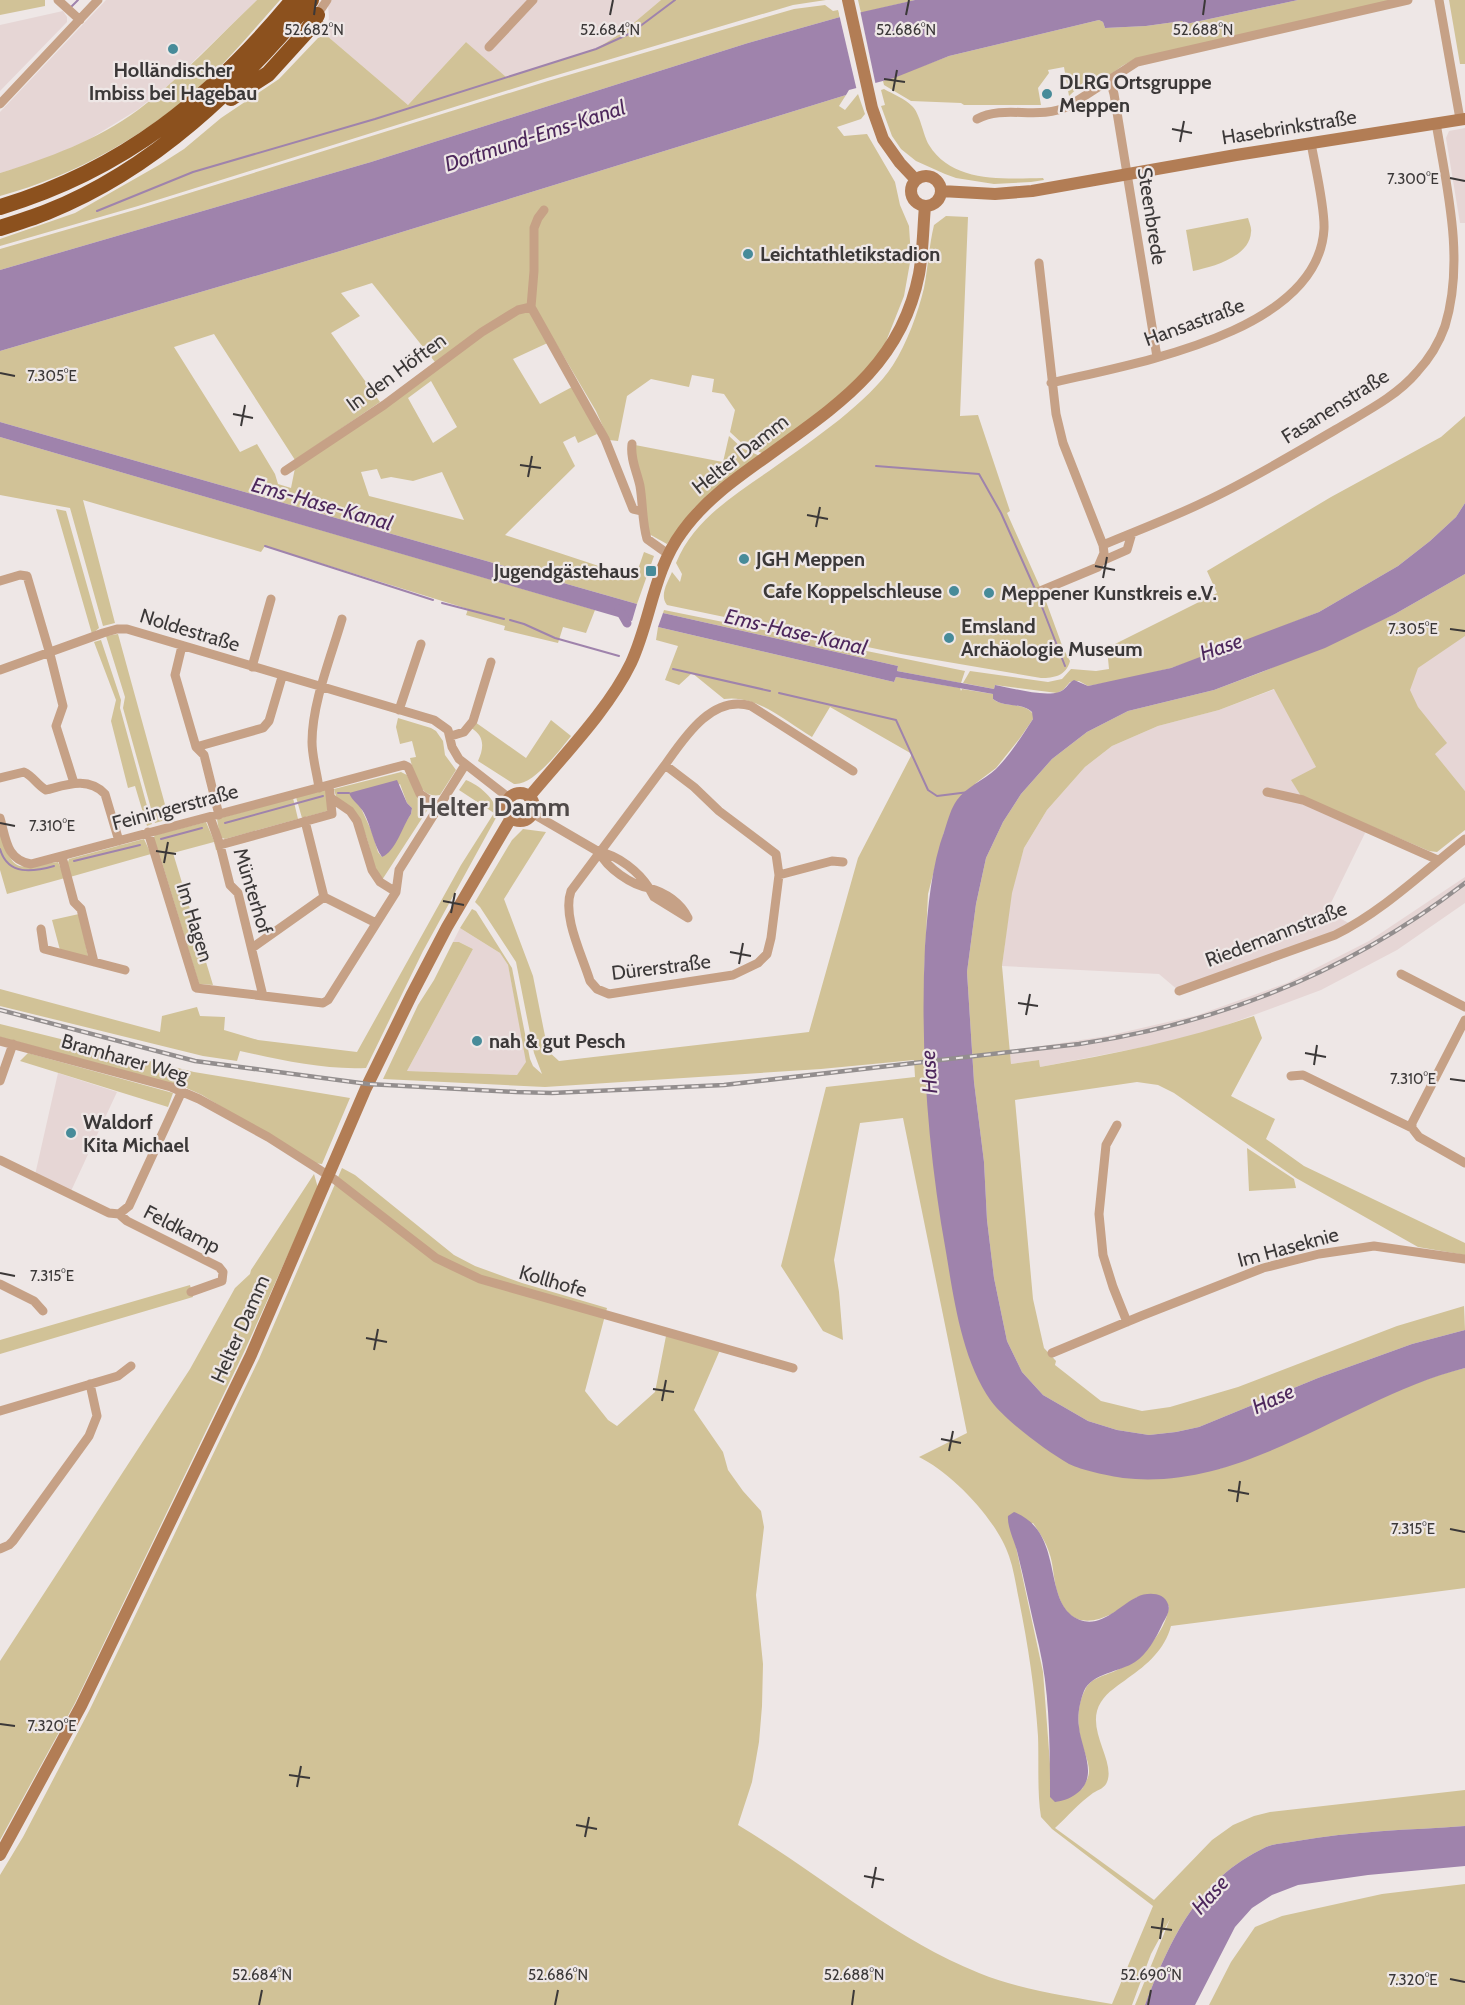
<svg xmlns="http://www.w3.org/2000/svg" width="1465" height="2005" font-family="Cabin,sans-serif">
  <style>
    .built { fill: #e6d6d5 }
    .green { fill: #d1c297; fill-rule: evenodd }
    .water { fill: #9f83ac }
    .pier { fill: #eee7e6 }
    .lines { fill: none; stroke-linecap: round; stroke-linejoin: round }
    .stream { stroke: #9f83ac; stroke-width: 2 }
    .canal { stroke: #9f83ac; stroke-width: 9 }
    .street { stroke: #c6a186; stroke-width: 9 }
    .secondary { stroke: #b27d55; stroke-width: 12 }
    .highway { stroke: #8c511e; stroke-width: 16 }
    .rail-casing { stroke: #938e8e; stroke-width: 4.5 }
    .rail { stroke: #eee7e6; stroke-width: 2; stroke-dasharray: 7; stroke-linecap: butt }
    .ticks { fill: none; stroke: #3b3838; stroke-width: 2 }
    .poi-dot { fill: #478b99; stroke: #eee7e6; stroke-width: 2 }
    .labels { text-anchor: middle; stroke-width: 4.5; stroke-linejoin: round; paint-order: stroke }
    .poi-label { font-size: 20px; font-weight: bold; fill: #3b3838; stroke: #eee7e6; text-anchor: start }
    .street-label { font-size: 20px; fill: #3b3838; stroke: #eee7e6 }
    .water-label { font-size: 21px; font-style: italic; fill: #4d275c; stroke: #eee7e6 }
    .district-label { font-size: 26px; font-weight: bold; fill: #504a49; stroke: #eee7e6 }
    .ticks-label { font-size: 15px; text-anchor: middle; fill: #3b3838; stroke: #eee7e6; stroke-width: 4.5; stroke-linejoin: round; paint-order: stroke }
  </style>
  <rect width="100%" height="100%" fill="#eee7e6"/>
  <path class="built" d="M106,0H257L171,83L137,110L88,140L43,160L0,173V112Z
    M330,0H661L623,32L596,49L506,78L466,42L408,105L326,35L329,18L328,4Z
    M63,11L67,17V22L0,91V25Z
    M1465,128V223H1460L1446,138L1449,131Z
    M1465,599V791L1357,659Z
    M1275,689L1316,767L1367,829L1327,911L1354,926L1179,991L1159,974L1002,966L1011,894L1024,848L1047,810L1085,767L1112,746L1158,726L1219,710Z
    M1465,877V903L1397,950L1321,990L1213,1030L1159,1044L1040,1067L1039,1060L1011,1064L1009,1051L1107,1036L1198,1015L1287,983L1369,941Z
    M460,928L500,953L508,965L527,1062L517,1075L407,1071L473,949L459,942H453Z
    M58,1073L117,1092L71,1191L35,1175Z"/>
  <path class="green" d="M0,0H45V6L0,15Z
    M257,0H280C257,26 234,53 209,78C151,133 77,175 0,196V173C48,158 97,140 138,110C181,78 218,37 257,0Z
    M661,0H826L793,5L547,78L138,206L0,246V239L75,213L159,165L184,149L221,118L279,79L318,38L326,35L408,105L466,42L506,77L596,49L623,32Z
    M858,0H915L861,13Z
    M1298,0H1394L1135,59L1122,66L1099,83L1087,79L1069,96L1064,67L1048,70L1049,73L1038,88L1041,105H964L961,103L911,101L884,85L883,81L949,56L1099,20L1103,22L1105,28L1146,26L1182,21L1186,24Z
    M1449,0H1465V64H1460Z
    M825,5L833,11L838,10L840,17L748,43L371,162L0,270V249L138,209L548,81L794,9Z
    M884,89C893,94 905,99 912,106C920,113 923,135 929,145C952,183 1004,179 1043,178L1044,180L1031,182L994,184L956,178L945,174L916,161L901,149L892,136L881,106L885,105L881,90Z
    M858,94L865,114L861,119L837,127L844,136L867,134L895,182L900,205L909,226L911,257L904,296L885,344L863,377L766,455L744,445L730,432L735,410L724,394L712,392L714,379L692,375L689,387L651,379L627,396L618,441L609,440L596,411L554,340L513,359L540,404L572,387L588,414L597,434L578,443L575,436L563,442L575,466L505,535L635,578L644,552L654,556L637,604L0,422V351L337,252L846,95L839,106L845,110ZM372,283L435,362L295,468L291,488L278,484L275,474L257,444L240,452L174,347L214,334L295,460L380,402L331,333L360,316L341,293ZM431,381L457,427L433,443L408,398ZM377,469L381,479L391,477L413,481L442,472L464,520L369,496L361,472Z
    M946,216L968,217L960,416L978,415L1010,511L1007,513L1040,587L1024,594L1028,602L1044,596L1063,648L1070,661C1066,676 1054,678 1041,678L901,654L667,605C659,595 668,582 672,572L680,582L682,574L676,563C695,517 737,494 776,466C813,440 869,402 893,365C907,343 918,313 924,288C928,267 929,246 934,225Z
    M1248,218C1249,222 1252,228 1251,232C1250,257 1212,267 1193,271L1186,230Z
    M1465,416V503L1456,517L1430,541L1398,566L1319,612L1213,654L1171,668L1127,679L1088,686L1079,681L1070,682L1063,690L1057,693L995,685L994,689L963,683L970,671L1048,682L1062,679L1071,669L1096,671L1109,669L1107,648L1217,593L1207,571L1331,497L1441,437Z
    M729,436L742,448L762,457L694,508L667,544L649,534L634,452L635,445L723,462Z
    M0,437L595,610L586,633L563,627L558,643L504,630L505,626L466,615L468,609L265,546L261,552L83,500L115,623L103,626L70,508L0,495Z
    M56,509L66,511L99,628L92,634Z
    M1465,574V636L1418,668L1410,690L1418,707L1447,743L1435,754L1465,791V830L1437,852L1429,851L1301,796L1291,780L1316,767L1274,689L1219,710L1158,726L1112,746L1085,767L1047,810L1024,848L1012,893L1002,966L1011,1064L1039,1060L1040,1067C1113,1054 1184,1040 1254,1016L1262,1038L1231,1096L1275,1119L1266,1139L1304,1166L1465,1243V1255L1418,1247L1296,1178L1174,1093L1158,1085L1137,1082L1015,1100L1033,1299L1044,1348L1056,1361L1055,1365L1101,1401L1142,1411L1170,1407L1238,1387L1397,1326L1464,1306L1465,1330L1412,1344L1318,1378L1199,1427L1176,1432L1149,1435L1117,1430L1088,1421L1043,1395L1022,1372L1007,1341L994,1278L987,1220L984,1162L974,1082L967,972L976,904L986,858L1003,822L1021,794L1052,759L1087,732L1128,711L1214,690L1262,672L1395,614Z
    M664,610L965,671L961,683L897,671L898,666L663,613Z
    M658,627L894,682L896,677L960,688L961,691L962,689L993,694V699C1005,709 1023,700 1034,715L1033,719L1020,738L996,768L976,783L944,832L928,894L924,977L928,1101L991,1401L1219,1469C1303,1441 1379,1389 1465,1368V1588L1171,1626C1165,1649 1147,1665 1128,1678C1119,1685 1107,1692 1101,1702C1084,1728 1116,1761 1107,1782C1105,1788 1098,1790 1093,1793C1079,1803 1068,1816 1055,1828L1154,1900L1212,1840L1233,1825L1254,1816L1270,1812L1465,1790V1826C1409,1830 1352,1831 1297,1841C1288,1843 1275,1843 1266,1847C1197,1880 1171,1938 1145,2005H1135L1170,1919L1151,1954L1132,2005H0V1875L23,1837L90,1709L259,1359L342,1168L355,1175L454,1255L475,1266L522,1283L607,1308L585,1391L608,1420L617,1426L655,1392L666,1336L720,1350L694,1410L723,1452L728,1470L743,1491L761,1511L764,1527L756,1595L763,1664L762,1706L759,1742L752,1782L738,1825C820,1874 889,1936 979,1973C1021,1990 1068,1996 1112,2004L1153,1906L1052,1829L1041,1817C1037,1792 1039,1762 1038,1736C1035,1690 1028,1645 1019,1600C1016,1586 1014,1570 1009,1556C997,1520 952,1473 919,1457L967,1433L903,1118L860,1123L834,1260L839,1292L843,1340L823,1331L781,1266L826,1087L915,1077L914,1060L821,1069L545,1087L383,1079L418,1005L434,980L453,942H459L473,949L407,1071L517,1075L526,1062L508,965L500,953L460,928L472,909L476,911L512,968L530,1059L533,1066L542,1074L534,1053L516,962L480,907L475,902L512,840L523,829L546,832L504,899L533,976L548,1051L559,1061L809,1032L858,858L912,754L830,707L812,737C785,721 756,694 724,699L692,673L679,685L665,680L678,646L656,640ZM1033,1523C1039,1532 1046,1542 1049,1552C1054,1565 1053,1580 1058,1594C1072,1639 1111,1618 1137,1597L1169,1606C1166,1633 1140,1660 1115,1671C1104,1676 1090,1678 1085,1690C1077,1705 1077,1724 1081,1740C1083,1750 1089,1761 1089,1771C1089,1778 1085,1783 1082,1789L1050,1797V1764L1043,1672L1013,1533Z
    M118,634L169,819L155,823L123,708L125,697L106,636Z
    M101,640L121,700L120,708L152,824L147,826L135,786L128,788L111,721L116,700L94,642Z
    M398,718L431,728L436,731L443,741L445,755L456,770L440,795C419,799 414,774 410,758L416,757L412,741L400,744L396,727Z
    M551,720L571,736C560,750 533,786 514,784L478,761C484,748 485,736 471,728L475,722L526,758Z
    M401,772L407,775L418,797L428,809L382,880C370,862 372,849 364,831C356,816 337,807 334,789ZM400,784L407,803L412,808L411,814L382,857L378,852L372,832L361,808Z
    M466,780C479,785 498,800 497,816L423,951L366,1068C324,1070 281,1060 240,1051L237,1061L203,1056L0,1006V989L160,1032L162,1016L197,1007L200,1016L225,1017L224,1030L258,1040L357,1052L461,865L494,813L459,790Z
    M327,789L329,808L327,811L302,818L296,797Z
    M293,798L298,819L225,839L220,837L217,819Z
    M206,822L218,850H216L214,842L173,853L213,985L199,984L159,853L153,839L155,835Z
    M0,831C14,877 17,867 58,862L65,878L7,894L0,870Z
    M144,839L151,854L70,877L67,865L69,859Z
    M79,914L88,956L85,957L60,950L52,920Z
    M0,1024L194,1072L350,1098L322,1164L314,1163L202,1095L184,1087L0,1037Z
    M28,1053L173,1093L168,1107L20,1061Z
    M1247,1148L1294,1179L1296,1188L1249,1191Z
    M314,1174L318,1188L244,1352L75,1703L0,1840V1661L190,1369L235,1288L250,1274L251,1270Z
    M190,1285L193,1297L0,1354V1340Z
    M1465,1884V2005H1209L1231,1962L1255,1927L1282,1916L1382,1894Z"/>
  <path class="water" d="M915,0H1298L1186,24L1182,21L1146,26L1105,28L1103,22L1099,20L949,56L894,78L849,90L846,95L337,252L0,351V270L371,162L748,43L840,17Z
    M0,422L637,604L632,621L0,437Z
    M1465,503V574L1395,614L1325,648L1214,690L1128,711L1087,732L1052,759L1021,794L1003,822L986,858L976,904L967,972L974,1082L984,1162L987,1220L994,1278L1007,1341L1022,1372L1043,1395L1088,1421L1117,1430L1149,1435L1176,1432L1199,1427L1318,1378L1412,1344L1465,1330V1368C1350,1397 1246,1492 1123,1478C1109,1476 1081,1470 1069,1464C1046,1451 1006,1421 991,1401C962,1360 954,1300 946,1252C928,1152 920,1048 925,946C928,907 931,867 945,829C948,820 951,808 957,800C966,787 984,780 996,769C1010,755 1022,736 1033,719L1032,712C1021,702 1004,708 993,699V694L896,677L894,682L658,627L663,613L898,666L897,671L994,689L995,685C1012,688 1043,697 1059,692C1066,690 1068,683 1074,680L1088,686L1171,668L1319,612L1398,566L1430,541L1456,517Z
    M397,780L407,803L412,808L411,814C402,827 396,851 382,857C374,846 371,826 364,813C360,805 352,801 349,793Z
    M1014,1512C1067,1533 1040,1604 1080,1620C1102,1628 1120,1605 1137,1597C1147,1592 1164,1592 1168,1604C1171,1611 1165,1619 1162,1625C1156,1638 1147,1654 1135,1662C1120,1672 1092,1673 1084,1691C1080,1701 1077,1715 1079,1727C1081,1749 1100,1777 1076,1794C1069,1799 1063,1801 1055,1802L1050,1797C1050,1747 1050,1694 1039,1646C1031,1614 1025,1582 1017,1551C1014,1540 1007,1526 1008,1516Z
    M1465,1826V1866L1368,1875L1298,1885L1272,1895L1252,1908L1235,1927L1195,2005H1145C1171,1938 1197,1880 1266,1847C1275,1843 1288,1843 1297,1841C1352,1831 1409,1830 1465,1826Z"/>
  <path class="pier" d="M860,10L876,86L857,91L839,14Z"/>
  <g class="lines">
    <path class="stream" d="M71,7L78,0
      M97,211L193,172L375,119L596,49L631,33L675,0
      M876,466L979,474L1001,513L1035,589
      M265,546L433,600
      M1037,594L1065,666
      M442,603L504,619
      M510,620L524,624L555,638L619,656
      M673,669L770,691
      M779,693L896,720L928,790L937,796L969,792
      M338,793H349
      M225,823L323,796
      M161,839L202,828
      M0,849C8,876 33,872 54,866
      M74,861L140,845"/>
    <path class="canal" d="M619,609L627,623"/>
    <path class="street" d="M58,0L80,20
      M1439,0L1460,119
      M320,27L317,15L327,0
      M489,47L533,0
      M1110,80L1114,94L1157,357
      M0,104L98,0
      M977,119C1005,104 1038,121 1069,106L1137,62L1408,0
      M544,210L538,218L534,228V271L531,307L605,439L633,509L642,511
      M1051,383C1130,364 1318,334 1324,229C1325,207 1315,166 1311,143
      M632,444C630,459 637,472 640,486C643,504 642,522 647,539L668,554
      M285,471L384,405L482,332L518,310L531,307
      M1103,545C1136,531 1171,518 1204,502C1249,481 1292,455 1335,430C1363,413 1396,397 1417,372C1429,359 1439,343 1445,326C1465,261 1447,188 1436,123
      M1102,561L1127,550L1132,533
      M0,581L20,575L27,576L50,654L63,706L56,726L74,783
      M1026,597L1098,567L1104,553L1103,545L1063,443L1056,414L1039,263
      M182,646L175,675L196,747L204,755L219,815
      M252,667L271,599
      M0,670L103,633L117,629H127L434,720L448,730L452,747L459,759L509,798
      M399,710L421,644
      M451,736L464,732L473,721L491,662
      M196,747L263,728L269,721L282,677
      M665,765L694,787L719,811L776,854L779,875L771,938L767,954L758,963L733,975L609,994L597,989L590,981C582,955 562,916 571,891Z
      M665,765C684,738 712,694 751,706L853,771
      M0,778L24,772C33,776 37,785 46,790C66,785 88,776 105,794L119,841
      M319,788C317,773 312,757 312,742C312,703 331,657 342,619
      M1267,792L1303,800L1438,860
      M331,798L350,811L357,821L372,870L380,882L396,892
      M532,813L599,852
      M210,817L220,845L230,885L238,893L263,996
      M0,818C6,838 6,860 31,864L404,765L408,767L420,794L438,806
      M305,821L324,897
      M148,832L196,988L323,1003L328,1000L396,892L399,870L465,765
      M220,845L332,814L329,785
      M599,852C618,855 639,872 649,888C631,885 607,868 599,852Z
      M62,857L74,902L81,909L94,962
      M779,875L832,861L843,862
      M649,888C665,892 681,903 688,918L654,897Z
      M324,897L376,923
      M41,929L44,949L125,970
      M252,948L324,897
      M1401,974L1465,1007
      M1179,991L1335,935C1383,911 1423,872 1465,839
      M0,1041L171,1087L199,1099L268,1137L334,1179L436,1258L480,1279L793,1368
      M1291,1076L1303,1075L1412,1128L1419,1137L1465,1163
      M0,1081L13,1044
      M1117,1125L1106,1145L1099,1214L1103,1255L1113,1287L1127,1322
      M1412,1128V1123L1465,1020
      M0,1160L109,1213L119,1214L127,1221L219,1267L223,1272L222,1281L191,1292
      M119,1214L129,1206L182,1091
      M0,1284L34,1301L43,1311
      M1052,1353L1141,1316L1263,1268L1319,1254L1374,1246L1465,1259
      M0,1411L118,1376L131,1366
      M0,1549L9,1545L13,1541L89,1436L97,1416L90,1384"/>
    <path class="secondary" d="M848,0L872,108L883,139L900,163L916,180
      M911 191a15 15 0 1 1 30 0a15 15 0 1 1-30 0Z
      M941,191L995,194L1032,191L1236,155L1465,119
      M506 807a14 14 0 1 1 28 0a14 14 0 1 1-28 0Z
      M529,797C562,757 609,709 631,663C651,620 653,571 682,532C704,501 735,479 766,457C836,406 901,366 919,274C923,252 923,229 925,206
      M0,1855L81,1706L251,1355L366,1088L412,994L447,927L511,818"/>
    <path class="highway" d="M231,98L268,74L307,31L317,15
      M0,207C124,170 212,98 293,0
      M0,228C16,223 32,218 47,212C155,169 238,87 311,0"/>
    <defs>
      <path id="rail" d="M0,1010L195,1061L368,1084L516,1092L552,1093L724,1085L1079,1044C1220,1023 1351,971 1465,883"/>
    </defs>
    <use href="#rail" class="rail-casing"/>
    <use href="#rail" class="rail"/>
  </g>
  <path class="ticks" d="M314,15L316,0M610,15L613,0M906,15L909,0M1203,15L1205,0M884,79L905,82M893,91L897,70M1172,129L1192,133M1180,142L1184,121M1450,178L1465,181M0,373L15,376M233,414L253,418M241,426L245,405M520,465L541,468M528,477L532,456M807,515L828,519M816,527L820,507M1095,566L1115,570M1103,578L1107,557M1450,629L1465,631M0,823L15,826M156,851L176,854M164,863L168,842M443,901L464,905M451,913L455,893M730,952L751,956M739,964L743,943M1018,1003L1038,1006M1026,1015L1030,994M1305,1053L1326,1057M1314,1065L1317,1045M1450,1079L1465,1081M0,1273L15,1276M366,1338L387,1342M374,1350L378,1329M653,1389L674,1392M662,1401L666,1380M941,1439L961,1443M949,1451L953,1431M1228,1490L1249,1494M1237,1502L1240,1481M1450,1529L1465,1532M0,1724L15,1726M289,1775L310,1778M297,1787L301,1766M576,1825L597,1829M585,1837L589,1817M864,1876L884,1880M872,1888L876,1867M1151,1927L1172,1930M1160,1939L1163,1918M1450,1979L1465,1982M259,2005L262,1990M555,2005L558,1990M852,2005L854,1990M1148,2005L1151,1990"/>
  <g class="poi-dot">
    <circle cx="173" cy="49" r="6"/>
    <circle cx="1047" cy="94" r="6"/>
    <circle cx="748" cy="254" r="6"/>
    <circle cx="744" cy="559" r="6"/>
    <rect x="645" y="565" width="12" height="12" rx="3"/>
    <circle cx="954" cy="591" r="6"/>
    <circle cx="989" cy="593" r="6"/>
    <circle cx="949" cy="638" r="6"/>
    <circle cx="477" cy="1041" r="6"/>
    <circle cx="71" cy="1133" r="6"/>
  </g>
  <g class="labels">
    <g class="poi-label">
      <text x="173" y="77" text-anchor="middle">Holländischer<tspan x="173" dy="23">Imbiss bei Hagebau</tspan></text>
      <text x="1059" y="89">DLRG Ortsgruppe<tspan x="1059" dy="23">Meppen</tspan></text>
      <text x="760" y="261">Leichtathletikstadion</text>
      <text x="756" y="566">JGH Meppen</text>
      <text x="639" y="578" text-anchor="end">Jugendgästehaus</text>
      <text x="942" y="598" text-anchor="end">Cafe Koppelschleuse</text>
      <text x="1001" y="600">Meppener Kunstkreis e.V.</text>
      <text x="961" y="633">Emsland<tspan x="961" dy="23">Archäologie Museum</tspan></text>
      <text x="489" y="1048">nah &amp; gut Pesch</text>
      <text x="83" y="1129">Waldorf<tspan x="83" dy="23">Kita Michael</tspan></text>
    </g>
    <g class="street-label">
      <text transform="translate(1289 127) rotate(-9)" y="7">Hasebrinkstraße</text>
      <text transform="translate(1152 216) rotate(81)" y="7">Steenbrede</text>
      <text transform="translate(1194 322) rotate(-20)" y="7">Hansastraße</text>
      <text transform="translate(396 372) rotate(-36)" y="7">In den Höften</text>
      <text transform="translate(1335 406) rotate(-32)" y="7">Fasanenstraße</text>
      <text transform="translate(740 454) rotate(-38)" y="7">Helter Damm</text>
      <text transform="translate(190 630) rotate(17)" y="7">Noldestraße</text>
      <text transform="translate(175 807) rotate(-15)" y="7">Feiningerstraße</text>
      <text transform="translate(253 891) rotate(73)" y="7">Münterhof</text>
      <text transform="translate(195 922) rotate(73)" y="7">Im Hagen</text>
      <text transform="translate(1276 934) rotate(-21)" y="7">Riedemannstraße</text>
      <text transform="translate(661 967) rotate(-7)" y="7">Dürerstraße</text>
      <text transform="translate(125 1058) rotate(16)" y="7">Bramharer Weg</text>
      <text transform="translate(182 1229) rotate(27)" y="7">Feldkamp</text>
      <text transform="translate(1288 1247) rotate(-15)" y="7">Im Haseknie</text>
      <text transform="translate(553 1281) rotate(16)" y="7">Kollhofe</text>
      <text transform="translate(240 1329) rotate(-66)" y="7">Helter Damm</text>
    </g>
    <g class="water-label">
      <text transform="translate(535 136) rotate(-18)" y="7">Dortmund-Ems-Kanal</text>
      <text transform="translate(322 504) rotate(16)" y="7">Ems-Hase-Kanal</text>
      <text transform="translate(796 632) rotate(13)" y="7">Ems-Hase-Kanal</text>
      <text transform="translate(1221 647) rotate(-19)" y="7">Hase</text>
      <text transform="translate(929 1072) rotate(-93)" y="7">Hase</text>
      <text transform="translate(1273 1399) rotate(-25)" y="7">Hase</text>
      <text transform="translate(1210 1895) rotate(-48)" y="7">Hase</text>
    </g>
    <g class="district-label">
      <text x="494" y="816">Helter Damm</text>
    </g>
  </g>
  <g class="ticks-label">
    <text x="314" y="35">52.682°N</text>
    <text x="610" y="35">52.684°N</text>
    <text x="906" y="35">52.686°N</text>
    <text x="1203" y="35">52.688°N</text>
    <text x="1413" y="184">7.300°E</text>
    <text x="52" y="381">7.305°E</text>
    <text x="1413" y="634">7.305°E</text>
    <text x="52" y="831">7.310°E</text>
    <text x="1413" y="1084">7.310°E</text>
    <text x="52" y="1281">7.315°E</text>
    <text x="1413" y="1534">7.315°E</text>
    <text x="52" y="1731">7.320°E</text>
    <text x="262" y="1980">52.684°N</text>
    <text x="558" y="1980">52.686°N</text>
    <text x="854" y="1980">52.688°N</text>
    <text x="1151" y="1980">52.690°N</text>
    <text x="1413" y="1985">7.320°E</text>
  </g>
</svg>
